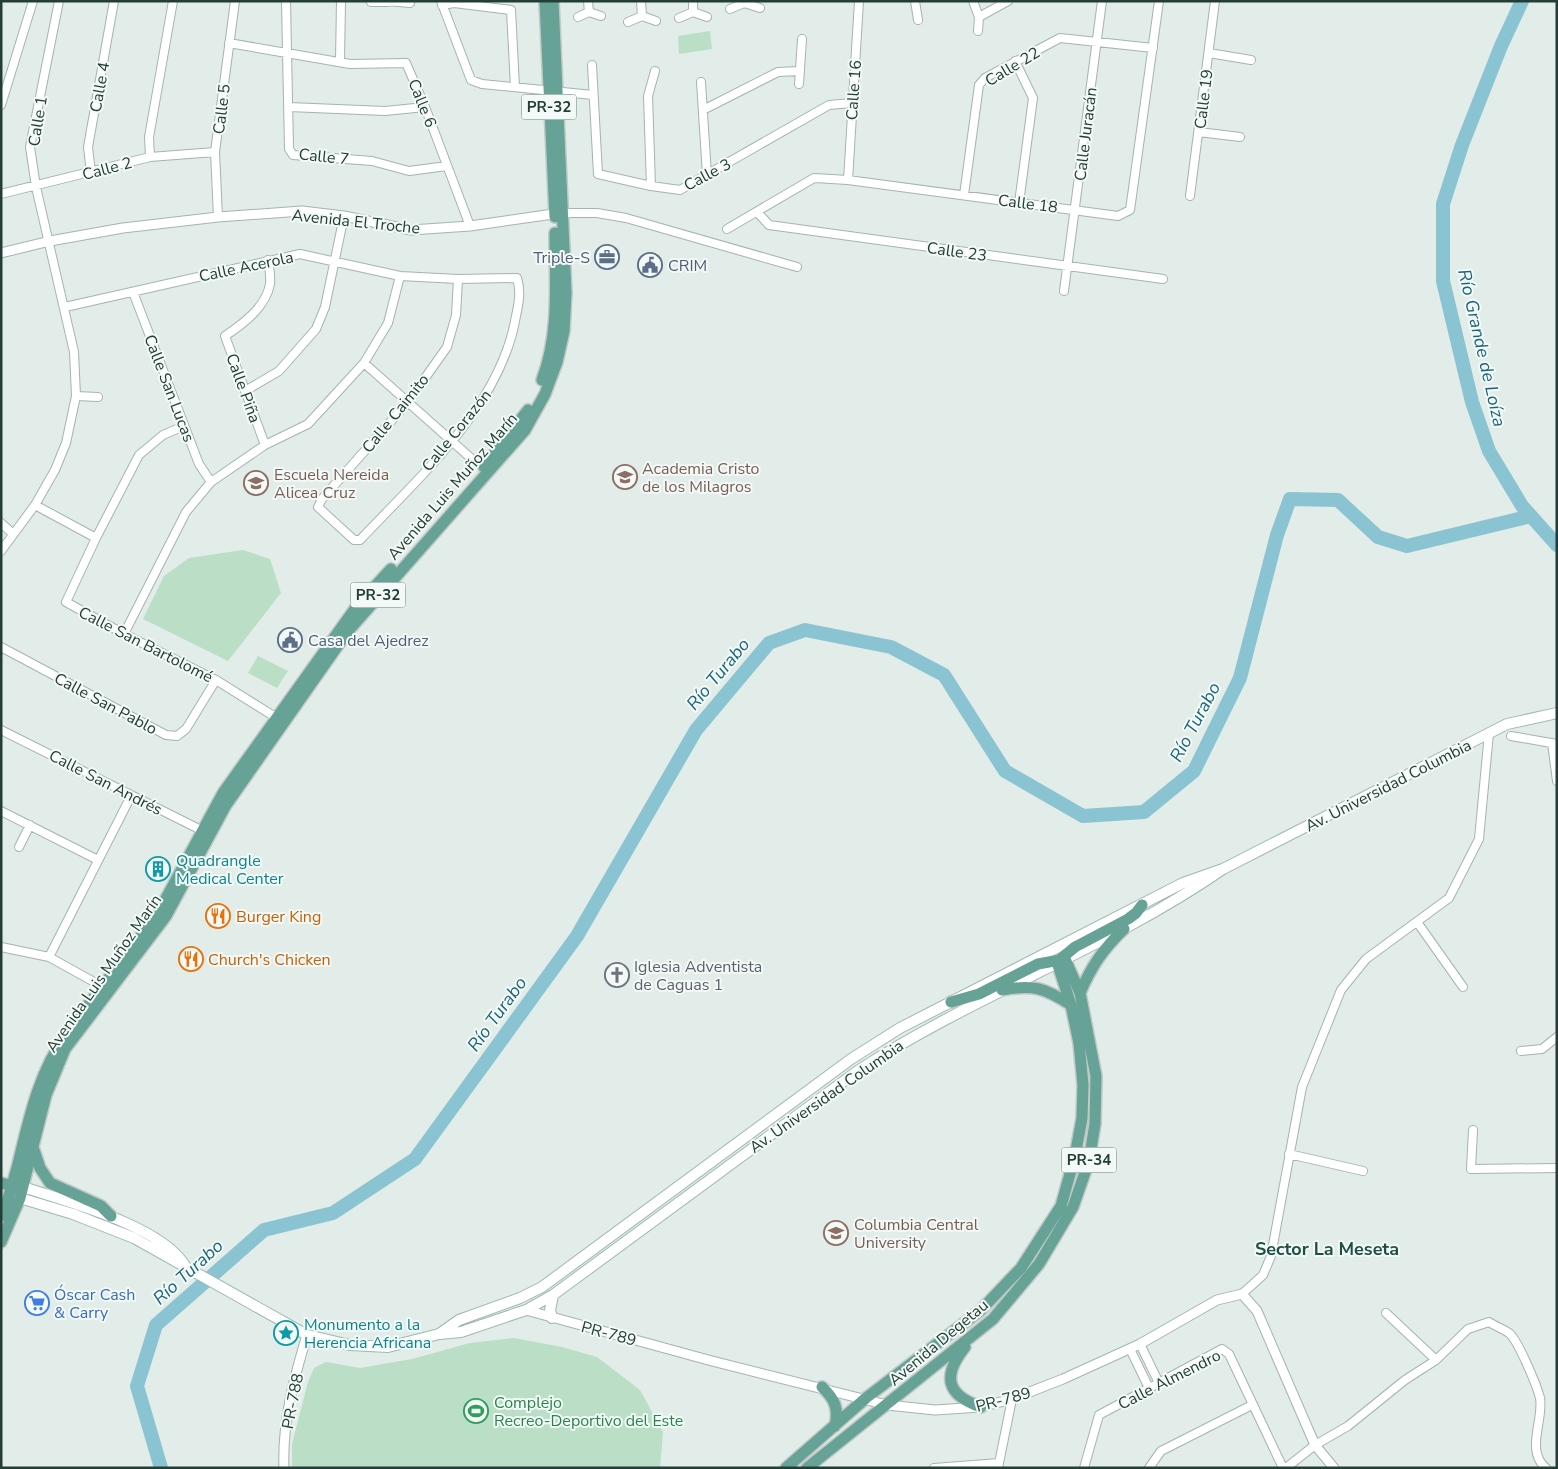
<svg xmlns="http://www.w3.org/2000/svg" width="1558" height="1469" font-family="'Nunito Sans',sans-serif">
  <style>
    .green { fill: #bbdec6 }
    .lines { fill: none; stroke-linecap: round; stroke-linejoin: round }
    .river { stroke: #8ac4d2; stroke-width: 14 }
    .minor-casing { stroke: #a5b4af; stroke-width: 10 }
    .tertiary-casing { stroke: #a5b4af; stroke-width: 11 }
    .secondary-casing { stroke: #a0b8b1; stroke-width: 12 }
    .primary-casing { stroke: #c1c9c7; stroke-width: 14 }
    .minor { stroke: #fff; stroke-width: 8 }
    .tertiary { stroke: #fff; stroke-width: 9 }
    .secondary { stroke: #fff; stroke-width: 10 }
    .primary { stroke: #66a295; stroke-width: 11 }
    .labels { text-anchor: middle; stroke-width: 4; stroke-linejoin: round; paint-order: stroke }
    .shield { fill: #f3f9f6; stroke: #617670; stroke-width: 1 }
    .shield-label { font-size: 15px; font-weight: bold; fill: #223e37 }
    .street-label { font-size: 16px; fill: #223e37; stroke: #f3f9f6 }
    .service-label { font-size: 16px; fill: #4e5e75; stroke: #f3f9f6; text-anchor: start }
    .education-label { font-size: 16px; fill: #785e54; stroke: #f3f9f6; text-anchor: start }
    .culture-label { font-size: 16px; fill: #0d838f; stroke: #f3f9f6; text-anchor: start }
    .food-label { font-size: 16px; fill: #c56008; stroke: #f3f9f6; text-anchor: start }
    .worship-label { font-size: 16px; fill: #5b616d; stroke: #f3f9f6; text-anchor: start }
    .shop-label { font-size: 16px; fill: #366cbe; stroke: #f3f9f6; text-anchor: start }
    .leisure-label { font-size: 16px; fill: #27864d; stroke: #f3f9f6; text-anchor: start }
    .water-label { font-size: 18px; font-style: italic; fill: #1b667a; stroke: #f3f9f6 }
    .neighbourhood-label { font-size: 18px; font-weight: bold; fill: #1e5046; stroke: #f3f9f6 }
  </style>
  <rect width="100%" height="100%" fill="#e2ece8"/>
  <path class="green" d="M710,31L712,49L679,54L678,36Z
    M243,550L270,559L281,593L228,661L143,619L164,576L189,558Z
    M258,656L288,671L277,688L248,673Z
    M514,1338L562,1347L597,1357L640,1390L663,1432L660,1468H292V1444L308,1382L314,1368L326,1362L360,1368L412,1359L470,1343Z"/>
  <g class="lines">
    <path class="river" d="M1522,1L1501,46L1462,145L1443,204V281L1472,402L1489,451L1522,506L1557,545
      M161,1468L137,1386L156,1325L264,1230L333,1213L415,1159L577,936L696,730L769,643L805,630L891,647L944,675L1005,771L1083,816L1144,812L1194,771L1240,678L1277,535L1290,499L1338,500L1378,537L1407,546L1531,516"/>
    <defs>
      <path id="minor" d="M286,1L289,149L293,155L372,161L409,171L447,166
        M387,1L410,3
        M441,1L471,80L482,84L593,95
        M588,1L589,12
        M641,1L642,16
        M693,1V12
        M915,1L918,20
        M973,1L979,17L978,31
        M371,2H388
        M442,5L454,3L511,10L515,87
        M730,9L744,3L760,8
        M578,17L589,12L601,16
        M979,17L1008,1
        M679,18L693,12L707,17
        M628,22L642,16L656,21
        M229,43L350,64L406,63L425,107L470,226
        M1209,53L1251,60
        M340,61L341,1
        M1015,61L1033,98L1019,203
        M592,65L598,174L651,186L680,190L829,105L852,103
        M701,82L707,175
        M799,84L802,39
        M1,105L33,1
        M289,107L385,111L425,107
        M703,110L778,72L800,71
        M1199,132L1240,137
        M150,157L149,137L173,1
        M91,173L88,147L114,1
        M848,180L859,1
        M651,186L648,96L655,71
        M1,194L150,157L215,152
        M964,195L979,85L985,78L1060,38L1153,48
        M1190,196L1215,1
        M757,212L769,225L1163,279
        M562,213H597L626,218L797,267
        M218,217L215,152L235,1
        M727,229L814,178L848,180L1118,216L1130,210L1159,1
        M1064,291L1102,1
        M133,292L199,464L211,482
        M65,307L300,254L400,276L458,279L517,278C521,291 519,302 516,316C501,406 420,476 360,540H354L318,507L322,499L408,402L447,347L456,315L458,279
        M364,363L473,460
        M245,391L279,371L316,329L325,307L344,216
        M76,396L98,397
        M184,426L163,435L139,455L96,538L66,602L124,634L216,680L280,720
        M265,445L225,336C243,324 266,307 270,284C271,276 269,267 268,260
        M35,505L96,538
        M1,523L13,534
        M1,551L35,505L55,470L66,443L76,396L74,352L36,187L30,147L59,1
        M124,634L186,512L211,482L265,445L308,424L364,363L388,323L400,276
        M1,647L166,735L177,736L186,729L216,680
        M1,730L205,832
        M1511,736L1557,744
        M1552,743L1557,781
        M1,811L98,860
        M19,847L30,825
        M1417,922L1463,987
        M1,947L49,957L105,988
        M49,957L131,796
        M1521,1051L1542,1049L1557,1037
        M1473,1130L1471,1169L1557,1168
        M1289,1154L1363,1171
        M1242,1294L1263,1275L1271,1256L1302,1087L1341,990L1366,959L1449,898L1479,839L1489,733
        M1386,1313L1436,1360
        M1140,1344L1158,1381
        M1130,1349L1148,1386
        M934,1468L999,1463
        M998,1468L1012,1399
        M1084,1468L1099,1415L1222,1349L1229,1354L1283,1468
        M1149,1468L1161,1451L1252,1405
        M1286,1468L1315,1445L1348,1426L1405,1380L1436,1360L1468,1329L1489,1322C1495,1326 1503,1329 1509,1333C1518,1340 1537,1386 1540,1398C1544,1420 1525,1451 1546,1468"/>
      <path id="tertiary" d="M1,253L50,241L123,228L218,217L302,211L344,216L411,230L470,226L560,213
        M526,1310L712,1361L887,1405L935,1410L981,1407L1012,1399L1063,1379L1140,1344L1217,1300L1242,1294L1257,1311L1315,1445L1334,1468
        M284,1468C282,1423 294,1378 307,1335"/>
      <path id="secondary" d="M23,1187C68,1202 158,1225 184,1264
        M20,1198L73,1214L134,1238L307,1335L350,1345L388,1347L439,1334L461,1332L526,1310L553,1295L859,1070C976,994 1109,948 1223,869
        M552,1318L550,1310L553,1295
        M439,1334L459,1320L520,1298L542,1287L851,1059L900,1028L1183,883L1223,869L1507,724L1557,713"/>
      <path id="primary" d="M545,1L555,217
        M542,380C560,332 555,283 555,233
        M484,467L528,410
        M1002,990C1033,984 1045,988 1071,1005
        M1080,993C1091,967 1103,949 1124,929
        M75,1022L157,915L223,793L357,606L391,569
        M34,1150L40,1168L50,1183L101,1206L111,1216
        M1,1183L19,1187
        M1,1216C9,1200 13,1182 18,1164C29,1119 38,1074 66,1035
        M1,1242L20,1198L46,1095L65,1049L166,916L226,805L348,631L525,430L545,394L557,362L564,331L566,293L553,1
        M965,1347C942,1376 946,1395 981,1407
        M822,1387C835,1399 839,1409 835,1426
        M786,1468L866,1398L980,1311L1021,1268L1061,1206L1075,1156L1082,1118L1083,1085L1079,1043L1071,1005L1057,962L1075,947L1128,919L1136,913L1142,905
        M807,1468L993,1319L1039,1264L1073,1207L1089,1161L1095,1124L1096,1076L1080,993L1065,959L1038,964L979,994L951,1002"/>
    </defs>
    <use href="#minor" class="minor-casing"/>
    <use href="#tertiary" class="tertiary-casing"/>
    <use href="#secondary" class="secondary-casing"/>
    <use href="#primary" class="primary-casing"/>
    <use href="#minor" class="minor"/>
    <use href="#tertiary" class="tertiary"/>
    <use href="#secondary" class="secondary"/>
    <use href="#primary" class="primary"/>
  </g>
  <defs>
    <symbol id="office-ring" viewBox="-11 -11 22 22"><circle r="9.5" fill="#f3f9f6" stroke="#5c6f8a" stroke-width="1.5"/><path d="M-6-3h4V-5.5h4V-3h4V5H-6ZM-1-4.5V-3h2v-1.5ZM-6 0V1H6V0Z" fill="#5c6f8a"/></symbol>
    <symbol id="civic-ring" viewBox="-11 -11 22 22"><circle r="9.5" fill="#f3f9f6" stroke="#5c6f8a" stroke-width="1.5"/><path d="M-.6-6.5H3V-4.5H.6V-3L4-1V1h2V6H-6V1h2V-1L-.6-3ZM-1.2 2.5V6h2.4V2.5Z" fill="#5c6f8a"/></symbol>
    <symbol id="school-ring" viewBox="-11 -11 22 22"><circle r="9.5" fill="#f3f9f6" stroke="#8d6e63" stroke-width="1.5"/><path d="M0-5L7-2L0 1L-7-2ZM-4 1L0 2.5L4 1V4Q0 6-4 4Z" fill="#8d6e63"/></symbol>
    <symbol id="building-ring" viewBox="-11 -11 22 22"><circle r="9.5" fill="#f3f9f6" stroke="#0f9aa8" stroke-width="1.5"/><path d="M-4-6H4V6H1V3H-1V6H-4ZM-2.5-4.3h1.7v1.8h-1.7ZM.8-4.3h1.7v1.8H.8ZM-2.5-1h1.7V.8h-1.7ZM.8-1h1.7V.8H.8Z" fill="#0f9aa8"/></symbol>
    <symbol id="restaurant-ring" viewBox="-11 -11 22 22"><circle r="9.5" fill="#f3f9f6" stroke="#e8710a" stroke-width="1.5"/><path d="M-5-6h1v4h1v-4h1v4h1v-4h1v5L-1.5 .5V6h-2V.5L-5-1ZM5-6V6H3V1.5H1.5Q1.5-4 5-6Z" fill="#e8710a"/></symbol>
    <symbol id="church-ring" viewBox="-11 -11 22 22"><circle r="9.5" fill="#f3f9f6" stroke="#6b7280" stroke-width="1.5"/><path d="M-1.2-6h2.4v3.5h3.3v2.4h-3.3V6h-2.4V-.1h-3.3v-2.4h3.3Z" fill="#6b7280"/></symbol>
    <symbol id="university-ring" viewBox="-11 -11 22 22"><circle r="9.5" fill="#f3f9f6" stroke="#8d6e63" stroke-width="1.5"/><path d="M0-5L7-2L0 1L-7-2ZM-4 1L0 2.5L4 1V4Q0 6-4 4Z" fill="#8d6e63"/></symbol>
    <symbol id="supermarket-ring" viewBox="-11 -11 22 22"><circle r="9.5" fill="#f3f9f6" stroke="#3f7fe0" stroke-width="1.5"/><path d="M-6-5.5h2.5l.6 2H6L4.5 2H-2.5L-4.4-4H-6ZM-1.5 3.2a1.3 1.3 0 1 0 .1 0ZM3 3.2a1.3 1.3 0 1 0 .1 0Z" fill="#3f7fe0"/></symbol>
    <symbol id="sight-ring" viewBox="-11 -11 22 22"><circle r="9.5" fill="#f3f9f6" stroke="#0f9aa8" stroke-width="1.5"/><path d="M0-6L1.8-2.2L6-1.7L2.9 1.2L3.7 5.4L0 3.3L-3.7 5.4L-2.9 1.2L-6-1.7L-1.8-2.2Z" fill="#0f9aa8"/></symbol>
    <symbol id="stadium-ring" viewBox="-11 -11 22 22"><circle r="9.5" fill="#f3f9f6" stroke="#2e9e5b" stroke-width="1.5"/><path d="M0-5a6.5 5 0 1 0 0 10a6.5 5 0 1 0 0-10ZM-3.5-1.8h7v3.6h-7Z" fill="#2e9e5b"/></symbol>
  </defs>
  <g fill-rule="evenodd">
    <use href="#office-ring" x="593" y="243" width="28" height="28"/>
    <use href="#civic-ring" x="636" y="251" width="28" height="28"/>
    <use href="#school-ring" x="611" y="463" width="28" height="28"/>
    <use href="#school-ring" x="242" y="469" width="28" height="28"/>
    <use href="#civic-ring" x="276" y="626" width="28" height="28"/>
    <use href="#building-ring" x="144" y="855" width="28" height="28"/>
    <use href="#restaurant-ring" x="204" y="902" width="28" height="28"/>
    <use href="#restaurant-ring" x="177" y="945" width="28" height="28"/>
    <use href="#church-ring" x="603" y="961" width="28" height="28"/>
    <use href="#university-ring" x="822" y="1219" width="28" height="28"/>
    <use href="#supermarket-ring" x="23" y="1289" width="28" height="28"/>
    <use href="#sight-ring" x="272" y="1319" width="28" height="28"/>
    <use href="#stadium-ring" x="462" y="1397" width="28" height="28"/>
  </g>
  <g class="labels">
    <g class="shield">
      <rect x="521.5" y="94.5" width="55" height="25" rx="4"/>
      <rect x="350.5" y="582.5" width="55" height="25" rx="4"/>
      <rect x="1061.5" y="1147.5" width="55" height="25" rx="4"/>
    </g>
    <g class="shield-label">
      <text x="549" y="112">PR-32</text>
      <text x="378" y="600">PR-32</text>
      <text x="1089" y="1165">PR-34</text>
    </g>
    <g class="street-label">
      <text transform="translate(1012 66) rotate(-31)" y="6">Calle 22</text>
      <text transform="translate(99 87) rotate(-80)" y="6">Calle 4</text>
      <text transform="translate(853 90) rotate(-86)" y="6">Calle 16</text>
      <text transform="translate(1203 99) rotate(-83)" y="6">Calle 19</text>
      <text transform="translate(423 103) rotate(68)" y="6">Calle 6</text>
      <text transform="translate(221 109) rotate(-83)" y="6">Calle 5</text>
      <text transform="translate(37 121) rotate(-81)" y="6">Calle 1</text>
      <text transform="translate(1085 134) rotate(-83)" y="6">Calle Juracán</text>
      <text transform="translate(324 156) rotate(6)" y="6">Calle 7</text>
      <text transform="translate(107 168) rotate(-15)" y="6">Calle 2</text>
      <text transform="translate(707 174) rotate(-28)" y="6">Calle 3</text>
      <text transform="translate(1028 203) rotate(7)" y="6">Calle 18</text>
      <text transform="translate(356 221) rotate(6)" y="6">Avenida El Troche</text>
      <text transform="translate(957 251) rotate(8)" y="6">Calle 23</text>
      <text transform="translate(246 266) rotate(-12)" y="6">Calle Acerola</text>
      <text transform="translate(170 388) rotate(69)" y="6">Calle San Lucas</text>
      <text transform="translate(244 388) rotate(70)" y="6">Calle Piña</text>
      <text transform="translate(395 413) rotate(-51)" y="6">Calle Caimito</text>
      <text transform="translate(456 430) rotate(-51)" y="6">Calle Corazón</text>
      <text transform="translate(452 486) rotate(-49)" y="6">Avenida Luis Muñoz Marín</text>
      <text transform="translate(146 644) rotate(27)" y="6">Calle San Bartolomé</text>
      <text transform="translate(106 703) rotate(28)" y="6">Calle San Pablo</text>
      <text transform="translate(106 782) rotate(27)" y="6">Calle San Andrés</text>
      <text transform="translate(1388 785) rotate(-27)" y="6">Av. Universidad Columbia</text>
      <text transform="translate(103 973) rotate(-55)" y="6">Avenida Luis Muñoz Marín</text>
      <text transform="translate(826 1096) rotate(-35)" y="6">Av. Universidad Columbia</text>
      <text transform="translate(609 1333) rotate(15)" y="6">PR-789</text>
      <text transform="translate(938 1342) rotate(-40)" y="6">Avenida Degetau</text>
      <text transform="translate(1169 1379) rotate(-27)" y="6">Calle Almendro</text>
      <text transform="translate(1003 1399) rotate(-15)" y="6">PR-789</text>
      <text transform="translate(292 1401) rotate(-79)" y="6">PR-788</text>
    </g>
    <g class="service-label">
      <text x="590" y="263" text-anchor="end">Triple-S</text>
      <text x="668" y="271">CRIM</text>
      <text x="308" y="646">Casa del Ajedrez</text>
    </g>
    <g class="education-label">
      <text x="642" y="474">Academia Cristo<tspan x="642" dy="18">de los Milagros</tspan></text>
      <text x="274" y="480">Escuela Nereida<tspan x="274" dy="18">Alicea Cruz</tspan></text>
      <text x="854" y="1230">Columbia Central<tspan x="854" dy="18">University</tspan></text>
    </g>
    <g class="culture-label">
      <text x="176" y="866">Quadrangle<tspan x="176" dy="18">Medical Center</tspan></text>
      <text x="304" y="1330">Monumento a la<tspan x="304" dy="18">Herencia Africana</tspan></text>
    </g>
    <g class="food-label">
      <text x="236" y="922">Burger King</text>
      <text x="208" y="965">Church's Chicken</text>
    </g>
    <g class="worship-label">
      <text x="634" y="972">Iglesia Adventista<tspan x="634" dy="18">de Caguas 1</tspan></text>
    </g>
    <g class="shop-label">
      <text x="54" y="1300">Óscar Cash<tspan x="54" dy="18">&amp; Carry</tspan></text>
    </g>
    <g class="leisure-label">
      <text x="494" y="1408">Complejo<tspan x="494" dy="18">Recreo-Deportivo del Este</tspan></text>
    </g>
    <g class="water-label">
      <text transform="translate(1482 348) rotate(77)" y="6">Río Grande de Loíza</text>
      <text transform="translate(718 674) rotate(-50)" y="6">Río Turabo</text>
      <text transform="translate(1195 722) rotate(-62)" y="6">Río Turabo</text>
      <text transform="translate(497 1014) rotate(-54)" y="6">Río Turabo</text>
      <text transform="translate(188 1272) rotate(-42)" y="6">Río Turabo</text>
    </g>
    <g class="neighbourhood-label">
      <text x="1327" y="1255">Sector La Meseta</text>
    </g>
  </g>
  <rect width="1558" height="1469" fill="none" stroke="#223e37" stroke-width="5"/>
</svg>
